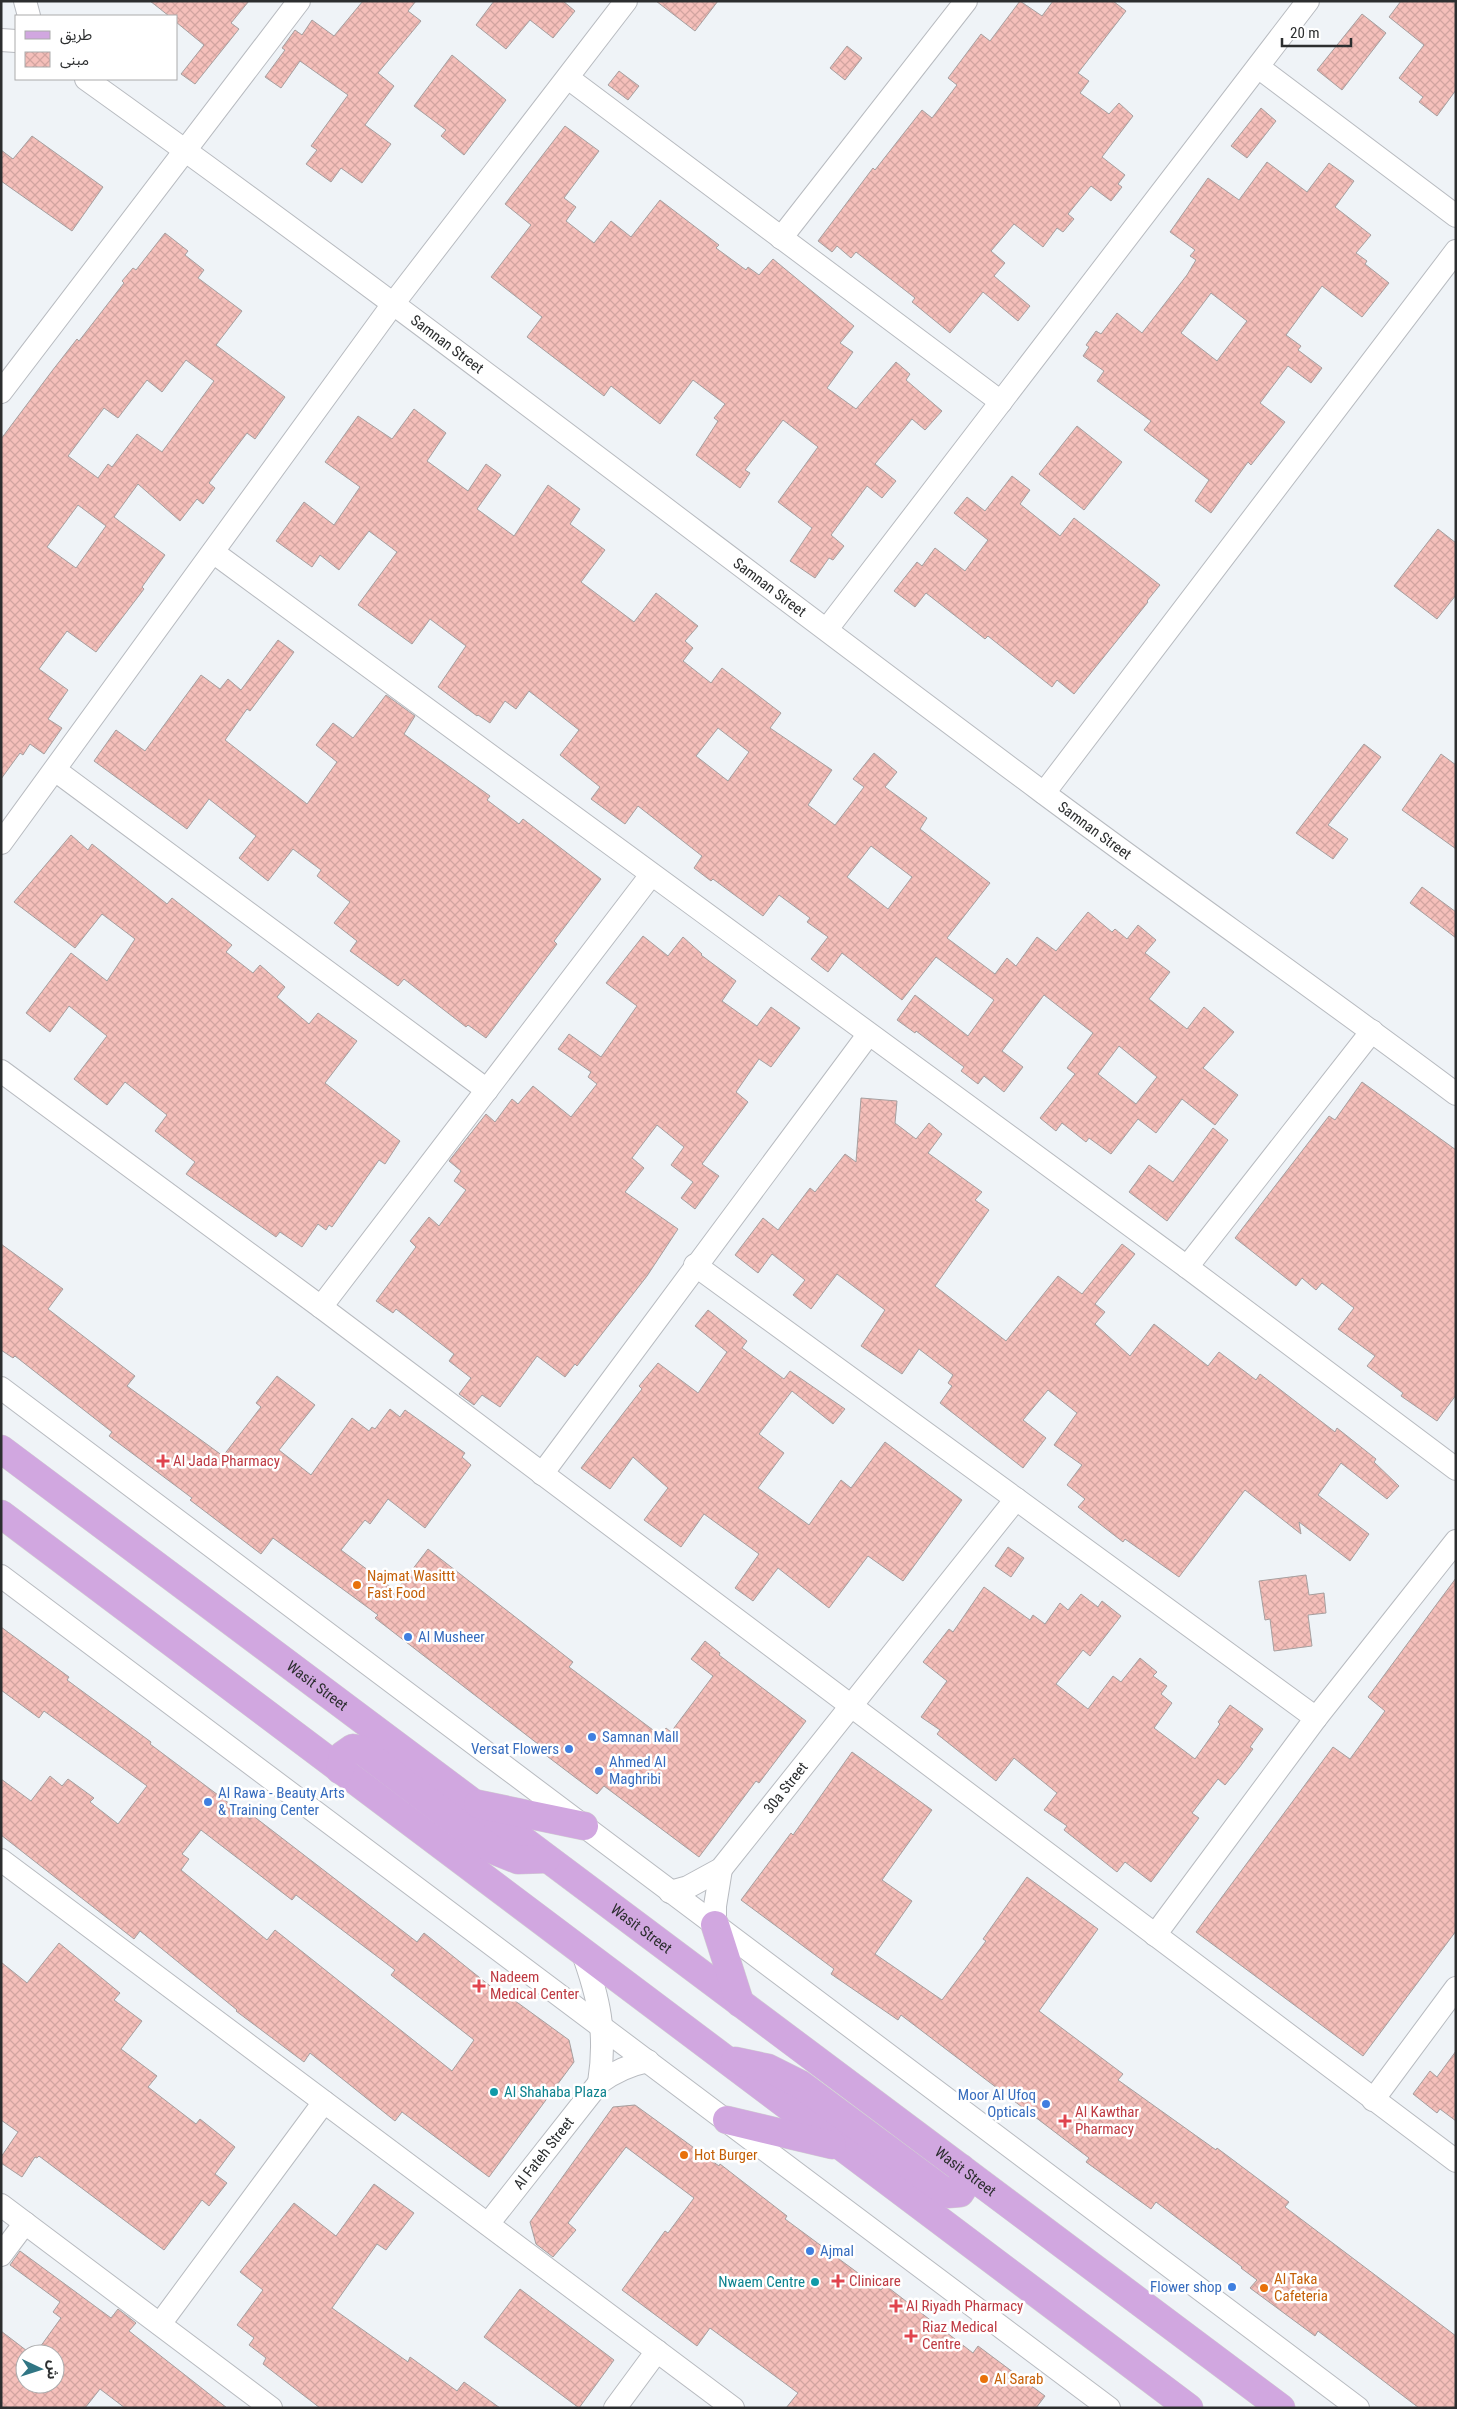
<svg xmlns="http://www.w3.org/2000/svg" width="1457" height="2409" font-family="'Roboto Condensed','Noto Sans Arabic',sans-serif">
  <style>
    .building { fill: url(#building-cross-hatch); stroke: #a69f9f; fill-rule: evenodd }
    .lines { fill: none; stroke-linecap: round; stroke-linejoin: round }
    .minor-casing { stroke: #b8bbc0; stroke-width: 24 }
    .major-casing { stroke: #d1d1d1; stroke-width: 29 }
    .minor { stroke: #fff; stroke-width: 22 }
    .major { stroke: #d1a7e0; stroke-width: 28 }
    .health-dot { fill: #e0444e; stroke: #fff; stroke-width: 2 }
    .food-dot { fill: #e8710a; stroke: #fff; stroke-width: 2 }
    .shop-dot { fill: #3f7fe0; stroke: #fff; stroke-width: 2 }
    .culture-dot { fill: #0f9aa8; stroke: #fff; stroke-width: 2 }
    .labels { text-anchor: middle; stroke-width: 5; stroke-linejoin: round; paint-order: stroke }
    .street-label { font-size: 15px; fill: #2c2e2f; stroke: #fff }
    .health-label { font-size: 15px; fill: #be3a42; stroke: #fff; text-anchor: start }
    .food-label { font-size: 15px; fill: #c56008; stroke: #fff; text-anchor: start }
    .shop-label { font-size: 15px; fill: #366cbe; stroke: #fff; text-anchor: start }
    .culture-label { font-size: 15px; fill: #0d838f; stroke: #fff; text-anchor: start }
  </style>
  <defs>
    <pattern id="building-cross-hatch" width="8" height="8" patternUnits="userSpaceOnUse" patternTransform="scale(1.25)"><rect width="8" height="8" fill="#f5bfba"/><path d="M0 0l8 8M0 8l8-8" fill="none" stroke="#d2a4a0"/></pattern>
  </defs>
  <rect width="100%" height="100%" fill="#eff3f7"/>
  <path class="building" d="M150,1H249L231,23L239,29L195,84L181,74L204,45L176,22V16H169Z
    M363,1H416L408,11L421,21L378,73L394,86L365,125L391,144L362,183L341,168L331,182L306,164L317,150L311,146L348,95L300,61L281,88L265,77L285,50L282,48L295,30L302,35L312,20L334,36Z
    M494,1H563L575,11L553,38L530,20L506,49L476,25Z
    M656,1H718L695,31Z
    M1020,1L1042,16L1053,1H1113L1126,11L1078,73L1089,81L1080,93L1109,114L1119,103L1133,116L1102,157L1125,175L1118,184L1122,187L1111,201L1091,186L1068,214L1074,219L1063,232L1057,228L1043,247L1014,224L991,251L1005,263L994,276L1030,306L1018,321L983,292L950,333L912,302L915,298L856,252L851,258L837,246L832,252L818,241L873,168L875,170L922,110L932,118L957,85L948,78L981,34L990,41Z
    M1401,1H1456V90L1437,116L1419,102L1423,97L1399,78L1424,45L1389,17Z
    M1362,14L1386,33L1342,90L1317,70Z
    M847,46L862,58L845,80L830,68Z
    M452,55L506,100L464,155L441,136L446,130L414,106Z
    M619,71L639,86L628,100L608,85Z
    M1261,108L1276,121L1247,158L1231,146Z
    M565,126L599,151L564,198L576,207L566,221L594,243L611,221L631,237L660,200L719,245L716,248L746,270L748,267L759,275L773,259L854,326L840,343L853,352L827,388L856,409L896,362L910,374L906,380L942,411L925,430L912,419L875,464L896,481L882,498L867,486L831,535L844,546L833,560L829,558L815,578L790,561L812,528L778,502L818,447L783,420L745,470L750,473L740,488L696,455L718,421L714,418L725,404L693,380L660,424L611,386L604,396L527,337L542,317L491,277L531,225L505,204Z
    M32,136L103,187L72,231L1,181V150L13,159Z
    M1267,162L1307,192L1329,163L1354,181L1335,207L1371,235L1356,253L1367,261L1365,264L1389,283L1362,317L1322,286L1286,335L1301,346L1298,350L1322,368L1311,383L1288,366L1260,403L1285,422L1251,465L1248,462L1211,513L1195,501L1209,480L1144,430L1151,421L1097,381L1104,371L1083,356L1089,347L1086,345L1096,331L1101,334L1117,313L1142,333L1187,275L1196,260L1190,256L1195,250L1170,232L1208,178L1239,200ZM1211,293L1247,321L1217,361L1181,333Z
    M165,233L188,251L185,255L204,270L198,278L242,311L216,345L285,397L255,439L247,433L209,483L215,488L203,504L197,499L180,521L138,484L114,517L165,555L142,587L144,589L96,652L67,631L39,669L68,690L48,719L62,728L44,754L30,744L23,755L20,753L1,779V439L52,371L77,339L79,341L124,283L122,281L133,268L136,270ZM186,360L214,381L162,452L137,434L112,467L108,464L98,478L68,456L104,408L118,418L147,380L162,392ZM78,505L106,526L76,568L47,547Z
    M414,409L446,433L427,461L468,491L486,464L501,475L477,509L514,536L548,485L580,509L570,524L605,550L581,582L634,622L656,593L698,626L685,641L693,648L683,661L711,683L722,668L781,713L770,728L832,770L808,805L835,825L864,787L853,779L874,753L897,772L885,787L927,818L920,829L990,883L947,938L995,974L1007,958L1016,966L1037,937L1056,951L1088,912L1112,932L1115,929L1127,939L1138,925L1156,940L1145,953L1170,972L1149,999L1187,1029L1204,1007L1234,1032L1203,1068L1238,1095L1215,1125L1182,1099L1156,1133L1138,1119L1111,1154L1089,1138L1086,1142L1062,1123L1056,1131L1040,1118L1075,1074L1067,1068L1093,1033L1044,995L1002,1051L1023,1067L1004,1092L984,1076L978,1084L961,1071L964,1067L916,1031L915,1033L897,1020L915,995L968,1036L994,1000L936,957L902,1000L842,953L828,972L811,959L828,937L807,922L810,918L779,895L763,916L713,879L711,881L694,868L702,856L638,806L625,824L591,799L600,787L560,755L579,730L529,691L516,709L505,701L490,723L478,715L477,716L438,687L466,646L430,619L412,644L358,605L397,552L369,531L339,570L320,555L312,567L276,541L304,502L334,525L360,487L325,462L358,416L392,439ZM718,728L749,752L728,781L696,756ZM871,846L912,877L888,909L847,877ZM1119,1046L1157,1077L1136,1104L1098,1074Z
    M1077,426L1122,462L1084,510L1039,474Z
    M1012,476L1030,490L1020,504L1060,536L1074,518L1160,585L1147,601L1148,602L1074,694L1057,680L1052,687L988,636L985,639L926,593L915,607L894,591L917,562L922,566L935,548L965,571L988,540L954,513L967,497L985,511Z
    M1438,529L1456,543V595L1437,619L1394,586Z
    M278,640L294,652L250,711L247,709L225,740L307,804L337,762L316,745L333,723L353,738L386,695L415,716L404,734L490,796L487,800L519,824L523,819L601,879L554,941L557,944L486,1038L468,1025L466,1027L404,979L398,986L350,951L357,941L334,923L350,902L317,876L321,870L293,849L268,881L239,858L256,836L209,799L187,829L94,761L116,730L145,751L201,675L220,689L228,679L241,690Z
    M1364,744L1381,757L1328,825L1348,839L1333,859L1296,833Z
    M1441,754L1456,765V849L1402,810Z
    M71,835L88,850L92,844L167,904L172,898L232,945L226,952L253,973L260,965L285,987L277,997L309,1024L318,1013L357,1041L325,1083L400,1141L385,1164L379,1160L332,1227L329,1225L326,1230L318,1224L302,1247L280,1232L276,1237L186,1174L195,1162L155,1131L167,1115L125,1082L107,1105L74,1079L107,1036L69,1006L50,1032L26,1013L71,953L107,981L135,939L102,914L75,948L14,902Z
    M1422,887L1456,912V938L1410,903Z
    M643,936L668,956L683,937L702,954L701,955L736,981L722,1001L757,1026L771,1007L800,1028L771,1067L759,1059L736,1092L748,1102L702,1164L719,1176L695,1209L681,1198L693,1182L671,1165L684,1147L657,1125L632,1158L644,1168L625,1192L678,1229L647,1276L577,1366L575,1364L565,1377L537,1356L500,1407L482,1395L474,1405L459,1394L471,1378L449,1361L454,1354L396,1309L393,1313L376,1301L416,1247L410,1241L429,1217L439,1226L466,1190L454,1181L461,1171L449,1161L486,1114L495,1122L512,1099L518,1104L533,1086L571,1117L597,1084L588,1077L591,1072L558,1049L569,1034L601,1057L637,1006L606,983Z
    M1362,1082L1456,1150V1395L1437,1421L1401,1396L1403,1393L1367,1366L1375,1356L1338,1329L1354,1308L1322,1283L1316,1290L1302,1278L1296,1286L1235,1238L1329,1116L1335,1120Z
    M861,1098L897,1101L895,1123L916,1139L929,1123L942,1134L928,1153L982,1192L975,1200L989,1210L935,1286L1006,1341L1058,1276L1082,1294L1122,1244L1135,1254L1095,1304L1105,1312L1095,1324L1130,1356L1154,1324L1208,1366L1219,1352L1256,1380L1260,1374L1335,1432L1337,1428L1376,1459L1374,1462L1399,1486L1387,1499L1341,1463L1318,1495L1369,1534L1350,1561L1299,1522L1301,1534L1245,1490L1179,1577L1125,1539L1123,1542L1078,1507L1085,1499L1067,1485L1082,1465L1054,1445L1077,1413L1048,1390L1023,1420L1046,1438L1023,1468L940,1403L952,1386L948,1383L953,1375L919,1349L902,1374L861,1346L885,1310L837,1274L811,1309L793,1295L805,1280L772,1254L758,1273L735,1255L763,1218L778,1230L810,1188L815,1192L845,1154L856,1162Z
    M1213,1128L1228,1140L1167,1221L1129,1192L1149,1165L1173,1182Z
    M1,1244L63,1289L48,1309L135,1376L127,1386L223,1456L261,1407L256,1403L277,1376L315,1405L279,1450L311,1475L352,1418L369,1431L372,1427L375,1429L390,1409L400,1417L405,1410L465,1453L462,1457L471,1465L425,1528L388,1499L370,1524L365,1520L341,1550L396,1591L428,1549L573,1662L569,1667L661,1736L666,1728L671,1732L713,1676L691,1659L705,1641L720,1653L719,1655L806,1721L759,1783L756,1781L699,1857L604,1786L597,1794L535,1747L538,1744L375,1618L378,1615L273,1538L261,1554L190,1500L192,1498L109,1436L112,1432L15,1356L13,1358L1,1350Z
    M708,1310L747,1341L742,1348L784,1379L790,1371L845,1409L833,1424L792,1391L759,1434L784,1453L758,1488L809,1525L841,1480L851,1488L885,1442L962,1500L903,1581L868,1556L829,1608L778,1568L753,1601L735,1588L759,1554L704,1514L681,1547L644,1520L668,1488L633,1457L610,1489L581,1468L642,1389L639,1386L658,1363L698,1393L727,1352L695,1326Z
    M1008,1547L1024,1558L1011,1577L995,1566Z
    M1306,1575L1309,1595L1324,1593L1326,1613L1308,1615L1312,1646L1274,1651L1270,1619L1265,1620L1259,1581Z
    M1456,1578V1931L1363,2056L1196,1932L1333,1747L1350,1759L1385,1711L1368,1697Z
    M984,1587L1030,1620L1033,1615L1045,1624L1060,1603L1068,1610L1081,1594L1098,1607L1102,1601L1121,1616L1090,1656L1083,1650L1056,1684L1088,1709L1113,1676L1121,1682L1140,1658L1157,1672L1153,1676L1167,1686L1161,1694L1172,1703L1154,1728L1195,1759L1220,1724L1218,1722L1230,1705L1263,1729L1250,1747L1253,1749L1239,1768L1225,1785L1218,1779L1192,1813L1199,1818L1151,1882L1125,1862L1117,1872L1064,1830L1067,1826L1044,1810L1057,1793L1014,1758L996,1781L937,1734L940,1730L921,1717L947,1681L923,1662L949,1629L953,1632Z
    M1,1627L69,1677L67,1680L151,1742L150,1744L250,1819L252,1815L417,1942L424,1933L505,1998L507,1995L569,2040L574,2062L489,2177L402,2112L395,2121L310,2053L304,2062L236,2011L237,2010L140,1931L134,1939L1,1835V1779L31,1801L50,1776L62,1786L68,1779L94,1798L90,1802L118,1824L147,1786L44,1711L39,1718L1,1690ZM201,1830L292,1900L296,1895L395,1970L391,1975L474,2040L452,2071L275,1930L267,1940L181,1870L189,1859L182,1854Z
    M852,1752L932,1810L882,1880L912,1901L875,1954L942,2000L986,1941L983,1939L1027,1877L1098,1929L1039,2011L1123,2074L1118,2080L1216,2150L1217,2148L1289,2202L1285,2207L1456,2336V2408H1419L1318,2331L1315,2336L1250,2288L1257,2280L1241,2268L1242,2267L1156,2202L1151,2209L1086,2162L1089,2158L901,2015L898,2020L831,1974L834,1969L741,1900L791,1833L793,1835Z
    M59,1943L120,1993L114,2000L142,2021L121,2049L157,2076L148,2087L196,2124L200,2119L235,2147L215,2174L227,2183L209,2206L202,2200L164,2250L39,2156L37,2158L35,2157L22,2177L1,2163V2157L18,2132L1,2120V1962L27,1983Z
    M1456,2051V2121L1440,2109L1437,2113L1413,2094L1430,2071L1437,2077Z
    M635,2105L719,2166L720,2164L787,2216L785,2219L881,2290L885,2285L973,2353L978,2346L1045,2396L1036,2408H786L798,2393L710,2328L697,2346L622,2290L665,2231L668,2233L694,2198L626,2147L568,2223L576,2230L553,2257L536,2244L530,2222L613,2107Z
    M374,2184L414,2213L386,2250L377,2244L332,2308L408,2362L410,2357L457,2391L464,2382L500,2408H320L263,2364L266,2358L249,2345L254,2338L237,2325L263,2290L240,2272L294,2203L336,2236Z
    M20,2251L111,2318L118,2309L136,2323L129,2331L227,2408H125L100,2389L85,2408H1V2331L31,2354H25V2384H55V2354H35L61,2318L53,2312L60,2302L10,2265Z
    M520,2289L614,2360L579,2408L484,2337Z"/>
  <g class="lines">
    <defs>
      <g id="minor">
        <path d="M25,1L29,16"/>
        <path d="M1,40L16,41"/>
        <path d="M1258,67L1456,216"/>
        <path d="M568,78L1001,402"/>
        <path id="s1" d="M86,79C409,310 722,554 1041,791C1178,893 1319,991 1456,1094"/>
        <path d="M781,238L966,1"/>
        <path d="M1,392L299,1"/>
        <path d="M213,552L1187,1267L1456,1469"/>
        <path d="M827,629L1308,1"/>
        <path d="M55,770L487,1090"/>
        <path d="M1044,793L1456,251"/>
        <path d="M1,843L393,304L626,1"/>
        <path d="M1,1071L321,1307L1456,2161"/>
        <path d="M695,1265L1016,1499"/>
        <path d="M1187,1267L1372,1031"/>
        <path d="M321,1307L651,875"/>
        <path d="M1,1388L1358,2408"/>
        <path d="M542,1474L868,1035"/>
        <path d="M1,1576L1109,2408"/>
        <path d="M1316,1718L1456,1541"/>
        <path d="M1,1860L733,2408"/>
        <path id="s2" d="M670,1892L688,1887L721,1869L1016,1499L1316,1718L1155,1935"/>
        <path d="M715,1925V1906L721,1869"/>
        <path d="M582,1951C599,1998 607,2033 599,2083"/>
        <path d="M1373,2100L1456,1988"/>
        <path d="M1,2205L271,2408"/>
        <path id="s3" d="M488,2224L599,2083C615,2071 629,2065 648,2061"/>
        <path d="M1,2255L25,2223"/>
        <path d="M160,2324L324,2102"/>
        <path d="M615,2408L657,2351"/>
      </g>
      <g id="major">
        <path id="s4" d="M1,1449L1281,2408"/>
        <path d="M1,1514L1189,2408"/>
        <path d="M340,1770L343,1755L353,1748L360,1749L493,1850L518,1860L546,1859"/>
        <path d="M478,1804L584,1826"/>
        <path d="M715,1925L740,2003"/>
        <path d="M735,2061L768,2068L800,2084L948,2194L960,2193C967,2184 964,2177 961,2168"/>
        <path d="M727,2120L832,2145"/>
      </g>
    </defs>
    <use href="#minor" class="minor-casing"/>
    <use href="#major" class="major-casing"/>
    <use href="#minor" class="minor"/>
    <use href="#major" class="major"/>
  </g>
  <g class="health-dot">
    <path d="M160.5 1453.5h5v5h5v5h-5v5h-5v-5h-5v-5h5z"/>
    <path d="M476.5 1978.5h5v5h5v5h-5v5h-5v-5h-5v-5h5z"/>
    <path d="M1062.5 2113.5h5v5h5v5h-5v5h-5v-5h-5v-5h5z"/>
    <path d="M835.5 2273.5h5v5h5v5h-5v5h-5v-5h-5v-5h5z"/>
    <path d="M893.5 2298.5h5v5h5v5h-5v5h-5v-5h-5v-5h5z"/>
    <path d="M908.5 2328.5h5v5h5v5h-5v5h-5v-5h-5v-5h5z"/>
  </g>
  <g class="food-dot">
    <circle cx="357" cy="1585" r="5"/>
    <circle cx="684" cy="2155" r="5"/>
    <circle cx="1264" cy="2288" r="5"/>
    <circle cx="984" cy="2379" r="5"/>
  </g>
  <g class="shop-dot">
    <circle cx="408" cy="1637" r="5"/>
    <circle cx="592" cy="1737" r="5"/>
    <circle cx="569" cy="1749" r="5"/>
    <circle cx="599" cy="1771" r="5"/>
    <circle cx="208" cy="1802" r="5"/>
    <circle cx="1046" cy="2104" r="5"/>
    <circle cx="810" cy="2251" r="5"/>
    <circle cx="1232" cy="2287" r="5"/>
  </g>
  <g class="culture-dot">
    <circle cx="494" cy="2092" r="5"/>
    <circle cx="815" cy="2282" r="5"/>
  </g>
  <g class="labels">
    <g class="street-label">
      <text dy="5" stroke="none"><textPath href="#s1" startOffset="448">Samnan Street</textPath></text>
      <text dy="5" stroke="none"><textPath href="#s1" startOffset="852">Samnan Street</textPath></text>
      <text dy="5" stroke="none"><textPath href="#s1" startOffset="1258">Samnan Street</textPath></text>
      <text dy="5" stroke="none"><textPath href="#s4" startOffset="395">Wasit Street</textPath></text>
      <text dy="5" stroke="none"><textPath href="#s2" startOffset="160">30a Street</textPath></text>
      <text dy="5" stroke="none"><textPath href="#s4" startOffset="800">Wasit Street</textPath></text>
      <text dy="5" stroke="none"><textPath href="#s3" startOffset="90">Al Fateh Street</textPath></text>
      <text dy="5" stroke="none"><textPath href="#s4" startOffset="1205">Wasit Street</textPath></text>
    </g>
    <g class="health-label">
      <text x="173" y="1466">Al Jada Pharmacy</text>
      <text x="490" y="1982">Nadeem<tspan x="490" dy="17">Medical Center</tspan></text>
      <text x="1075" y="2117">Al Kawthar<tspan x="1075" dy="17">Pharmacy</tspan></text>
      <text x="849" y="2286">Clinicare</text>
      <text x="906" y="2311">Al Riyadh Pharmacy</text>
      <text x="922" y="2332">Riaz Medical<tspan x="922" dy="17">Centre</tspan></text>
    </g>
    <g class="food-label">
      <text x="367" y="1581">Najmat Wasittt<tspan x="367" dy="17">Fast Food</tspan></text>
      <text x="694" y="2160">Hot Burger</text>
      <text x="1274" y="2284">Al Taka<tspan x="1274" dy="17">Cafeteria</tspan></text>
      <text x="994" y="2384">Al Sarab</text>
    </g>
    <g class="shop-label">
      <text x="418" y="1642">Al Musheer</text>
      <text x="602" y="1742">Samnan Mall</text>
      <text x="559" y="1754" text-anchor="end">Versat Flowers</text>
      <text x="609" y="1767">Ahmed Al<tspan x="609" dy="17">Maghribi</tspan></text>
      <text x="218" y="1798">Al Rawa - Beauty Arts<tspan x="218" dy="17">&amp; Training Center</tspan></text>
      <text x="1036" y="2100" text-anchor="end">Moor Al Ufoq<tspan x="1036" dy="17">Opticals</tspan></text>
      <text x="820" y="2256">Ajmal</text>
      <text x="1222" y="2292" text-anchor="end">Flower shop</text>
    </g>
    <g class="culture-label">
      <text x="504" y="2097">Al Shahaba Plaza</text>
      <text x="805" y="2287" text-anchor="end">Nwaem Centre</text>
    </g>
  </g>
  <rect width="1457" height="2409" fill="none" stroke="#2c2e2f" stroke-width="5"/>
  <rect x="15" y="15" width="162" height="65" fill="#ffffff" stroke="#ababac"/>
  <rect x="25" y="31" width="25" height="8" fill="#d1a7e0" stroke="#ababac"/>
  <text x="60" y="40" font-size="15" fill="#2c2e2f">طريق</text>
  <rect x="25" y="52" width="25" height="15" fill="url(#building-cross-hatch)" stroke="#ababac"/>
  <text x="60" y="65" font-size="15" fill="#2c2e2f">مبنى</text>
  <g transform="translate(40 2369) rotate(94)"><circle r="24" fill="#ffffff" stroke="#ababac"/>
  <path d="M0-4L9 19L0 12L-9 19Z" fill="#317684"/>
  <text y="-8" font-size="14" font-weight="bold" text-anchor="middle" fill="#2c2e2f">ش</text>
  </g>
  <path d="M1282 38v8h69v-8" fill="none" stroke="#2c2e2f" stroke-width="2.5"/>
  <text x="1290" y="38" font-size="15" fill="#2c2e2f" stroke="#ffffff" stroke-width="4" paint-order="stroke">20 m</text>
</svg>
